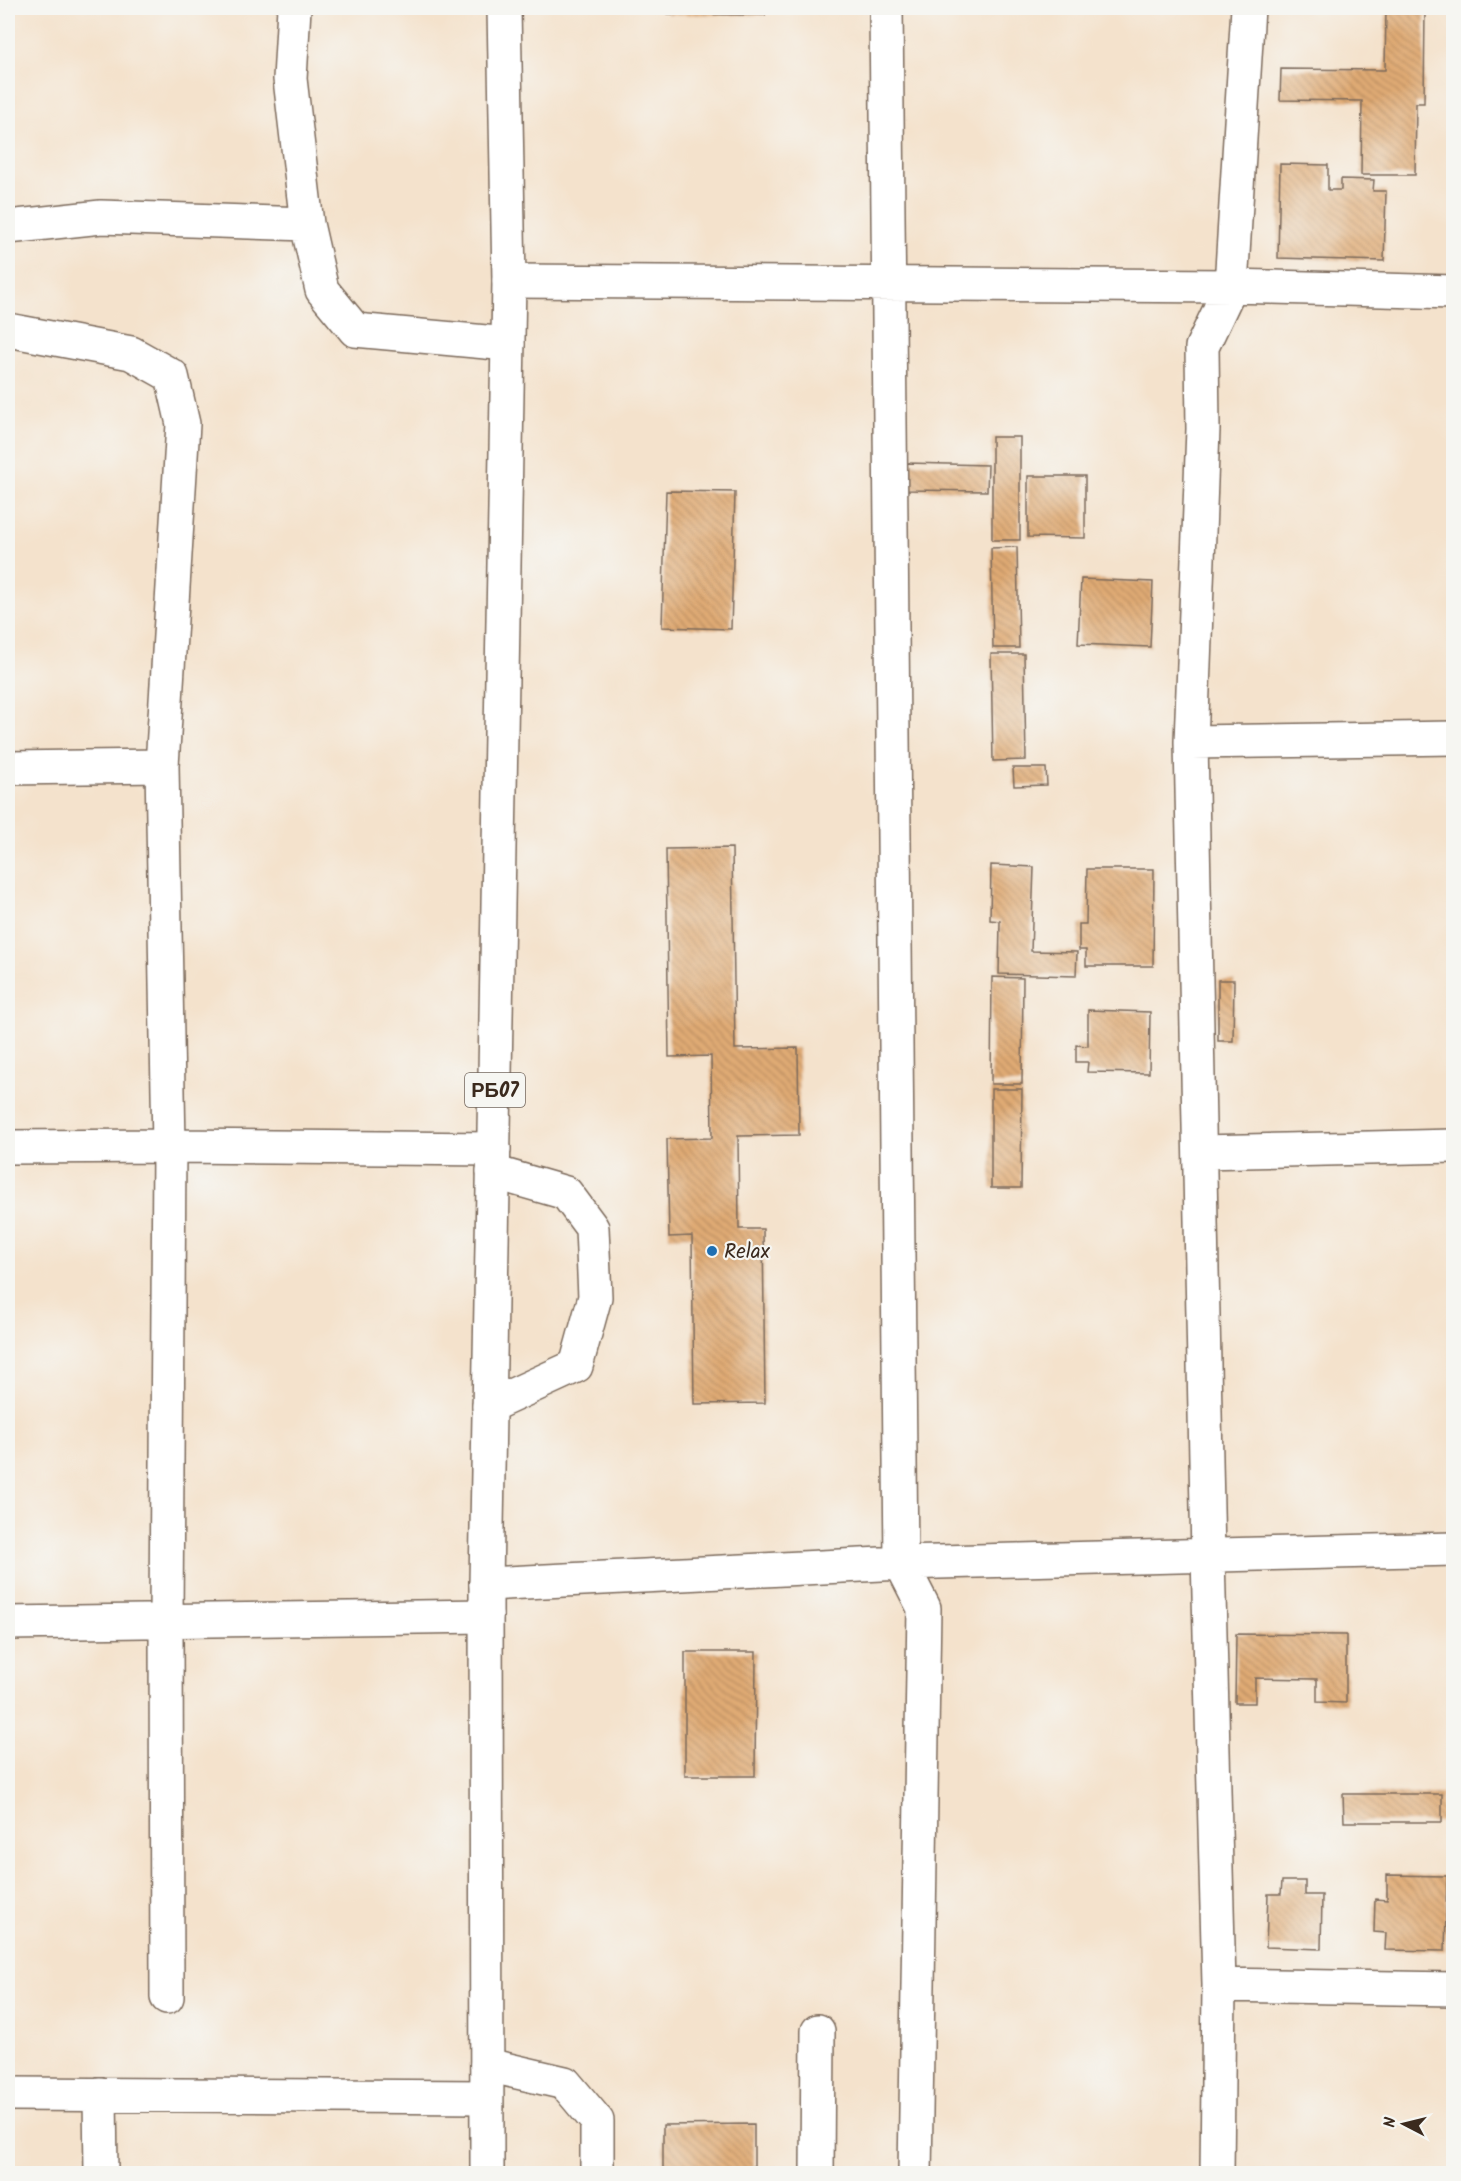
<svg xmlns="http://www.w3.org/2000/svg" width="1461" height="2181" font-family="Kalam,sans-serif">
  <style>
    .building { fill: url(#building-back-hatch) }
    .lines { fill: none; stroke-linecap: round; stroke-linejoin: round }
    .minor-casing { stroke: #7c6a5b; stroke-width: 36 }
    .highway-casing { stroke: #7c6a5b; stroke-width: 36 }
    .minor { stroke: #fff; stroke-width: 33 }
    .highway { stroke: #fff; stroke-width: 33 }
    .poi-dot { fill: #1f6fb2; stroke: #f6f6f2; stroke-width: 2 }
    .labels { text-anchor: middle; stroke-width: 4.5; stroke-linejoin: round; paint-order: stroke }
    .shield { fill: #f6f6f2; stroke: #73675e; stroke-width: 1.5 }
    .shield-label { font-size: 20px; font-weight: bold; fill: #3b2a1e }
    .poi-label { font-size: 21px; fill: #3b2a1e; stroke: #f6f6f2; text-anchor: start }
  </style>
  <defs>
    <pattern id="building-back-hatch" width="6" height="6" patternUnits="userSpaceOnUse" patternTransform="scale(1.5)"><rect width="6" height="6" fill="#e0ab74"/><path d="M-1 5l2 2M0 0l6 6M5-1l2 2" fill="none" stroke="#b78b5f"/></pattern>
  </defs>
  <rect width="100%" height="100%" fill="#f6f6f2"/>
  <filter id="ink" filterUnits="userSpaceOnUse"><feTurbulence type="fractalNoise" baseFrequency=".0167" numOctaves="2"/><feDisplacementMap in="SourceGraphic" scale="12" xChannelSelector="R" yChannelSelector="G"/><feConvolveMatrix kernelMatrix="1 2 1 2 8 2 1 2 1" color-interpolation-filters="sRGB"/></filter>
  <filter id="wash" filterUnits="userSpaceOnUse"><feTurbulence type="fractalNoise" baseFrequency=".008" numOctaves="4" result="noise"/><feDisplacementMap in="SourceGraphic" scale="24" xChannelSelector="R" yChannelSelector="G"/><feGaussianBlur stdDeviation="1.35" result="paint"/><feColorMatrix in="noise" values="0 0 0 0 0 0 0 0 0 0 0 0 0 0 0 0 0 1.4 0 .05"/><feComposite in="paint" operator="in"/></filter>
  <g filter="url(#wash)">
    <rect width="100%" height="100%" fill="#f4e2cc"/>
    <g id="blocks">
      <path class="building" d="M667,8H766L765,15L667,14Z
        M1386,8L1425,9L1424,103H1416L1415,175H1361L1362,101L1280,100L1281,69L1385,70Z
        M1280,164L1328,165V190H1341V179L1374,180L1373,191H1386L1384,261L1278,258Z
        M992,437H1020V540H992Z
        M907,463L988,465L987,491L907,490Z
        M1028,476H1085V538L1028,537Z
        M666,491L735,492L731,629L662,627Z
        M1017,547L1019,648H993L991,548Z
        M1081,579L1153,582L1150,647L1078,644Z
        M991,654H1024L1026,760L993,761Z
        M1013,768H1046L1047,785L1014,786Z
        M732,848L735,1049L798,1048L799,1135L738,1136L739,1229H763L765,1403L694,1404L692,1236L669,1237L667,1139L712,1138L711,1056L669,1057L666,849Z
        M991,865L1034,867L1031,951L1077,952L1076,976L999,974L1000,921L990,920Z
        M1087,869H1154L1153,966H1086V950H1079V924H1086Z
        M992,977L1023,978L1022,1084H991Z
        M1218,980H1234L1233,1041H1218Z
        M1088,1010L1150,1012L1149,1073L1087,1072L1088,1062H1076V1045L1088,1046Z
        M991,1089H1022L1021,1188H991Z
        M1236,1634L1346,1635V1703L1317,1702V1679L1255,1678V1703H1235Z
        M685,1652H756L755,1776H685Z
        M1343,1794H1442V1822H1344Z
        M1451,1797H1454V1884H1450Z
        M1387,1875L1447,1876L1445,1951L1385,1950L1386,1933L1374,1932L1375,1899L1387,1900Z
        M1282,1881H1305V1895H1322L1321,1949L1266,1947L1268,1894H1281Z
        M754,2124V2174H663V2125Z"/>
    </g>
  </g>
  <g filter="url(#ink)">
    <use href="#blocks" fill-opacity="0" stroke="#7c6a5b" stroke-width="1.5"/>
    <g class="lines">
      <defs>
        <path id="minor" d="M294,8L290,79L307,224L322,290L355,330L508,344
          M886,8L901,1563L924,1608L915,2174
          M8,227L101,217L307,224
          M509,281L1231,286L1248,8
          M8,330L131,353L172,376L183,424L162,766L169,1146L166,1621L167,1997
          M1191,742L1454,738
          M8,768L162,766
          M8,1147L169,1146L494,1149
          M1200,1152L1454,1146
          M489,1406L576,1366L595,1297L592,1228L566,1193L493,1172
          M486,1584L901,1563L1454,1549
          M8,1623L486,1616
          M1219,1985L1454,1989
          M487,2065L565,2083L597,2121V2174
          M8,2094L486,2097
          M100,2094L101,2174
          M817,2174L818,2031
          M1217,2174L1219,1985L1208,1556L1191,742L1203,429L1202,347L1231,286L1454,292"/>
        <path id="highway" d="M487,2174L486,1584L509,281L504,8"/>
      </defs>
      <use href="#minor" class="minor-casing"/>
      <use href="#highway" class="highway-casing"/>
      <use href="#minor" class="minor"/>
      <use href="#highway" class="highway"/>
    </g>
  </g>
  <circle class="poi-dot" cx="712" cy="1251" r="6"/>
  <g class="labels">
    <rect class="shield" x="465" y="1073" width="60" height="34" rx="4.5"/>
    <g class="shield-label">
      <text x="495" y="1097">РБ07</text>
    </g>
    <g class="poi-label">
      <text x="724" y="1258">Relax</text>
    </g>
  </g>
  <rect width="1461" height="2181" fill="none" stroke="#f6f6f2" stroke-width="30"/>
  <g transform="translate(1404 2124) rotate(277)" stroke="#f6f6f2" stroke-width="4.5" paint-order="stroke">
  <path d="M0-4.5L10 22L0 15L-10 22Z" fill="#3b2a1e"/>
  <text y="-9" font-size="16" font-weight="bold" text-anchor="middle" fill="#3b2a1e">N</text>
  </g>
</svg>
